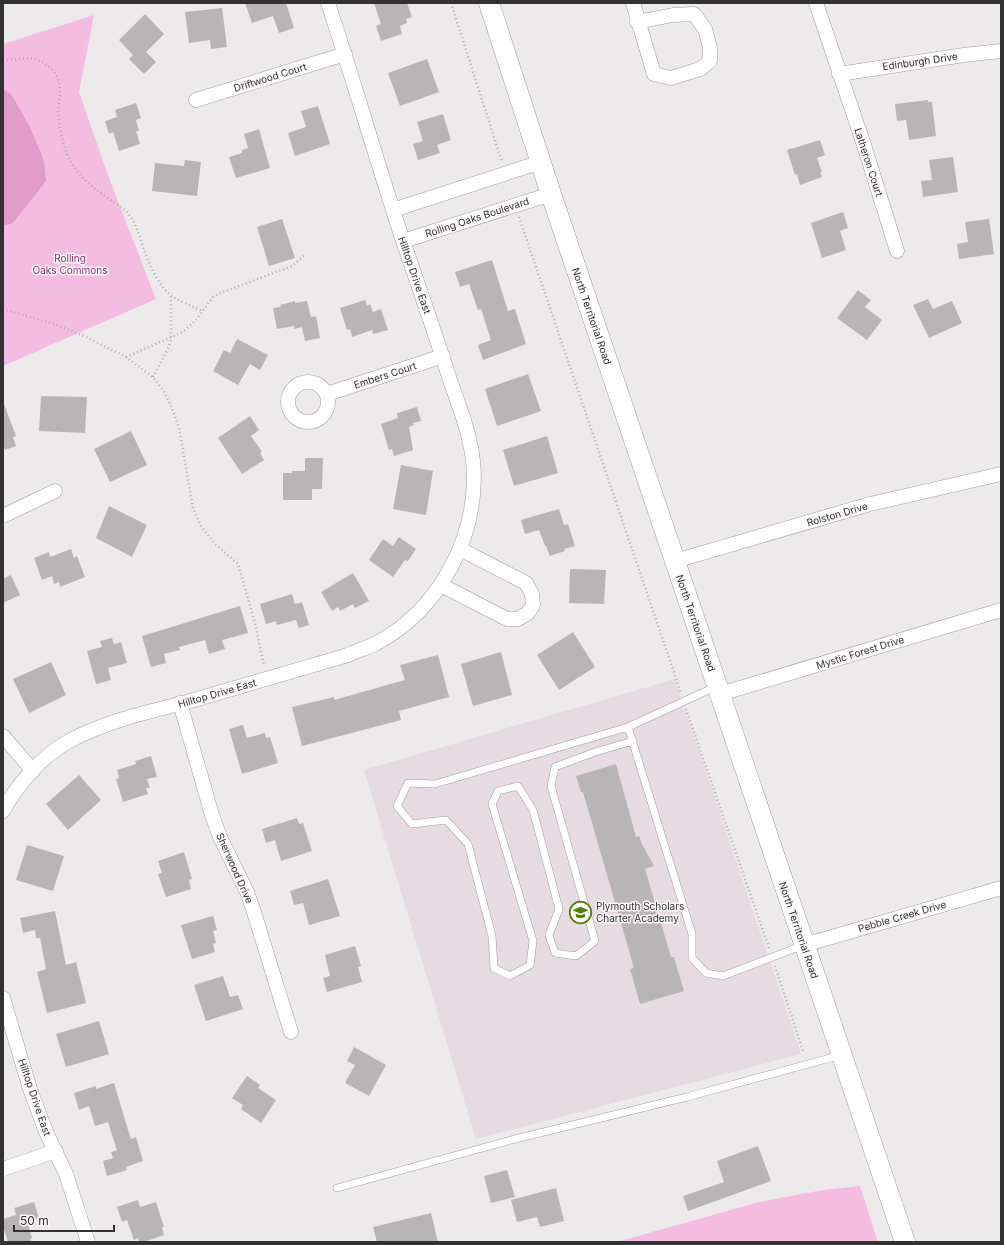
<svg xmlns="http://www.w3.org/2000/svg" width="1004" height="1245" font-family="Inter,sans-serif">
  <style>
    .built { fill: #e5dbe1 }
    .green { fill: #f5bce1 }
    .water { fill: #e19cca }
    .building { fill: #b8b5b7 }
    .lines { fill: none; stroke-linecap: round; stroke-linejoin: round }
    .service-casing { stroke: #a09d9f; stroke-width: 8 }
    .minor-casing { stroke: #a09d9f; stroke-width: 15 }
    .secondary-casing { stroke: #a09d9f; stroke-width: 21 }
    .path { stroke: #aeacad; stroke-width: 2.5; stroke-dasharray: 1 3; stroke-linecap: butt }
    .service { stroke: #fff; stroke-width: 7 }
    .minor { stroke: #fff; stroke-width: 14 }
    .secondary { stroke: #fff; stroke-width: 20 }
    .labels { text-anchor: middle; stroke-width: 3; stroke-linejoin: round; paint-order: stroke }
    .street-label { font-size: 10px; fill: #333232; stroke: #fbf8f9 }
    .park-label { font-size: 10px; fill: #84346e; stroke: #fbf8f9 }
    .poi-label { font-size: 10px; fill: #333232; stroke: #fbf8f9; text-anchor: start }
  </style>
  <rect width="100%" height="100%" fill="#edeaec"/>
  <path class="built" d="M675,679L801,1054L476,1139L364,770Z"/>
  <path class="green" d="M94,15L79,92L109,178L156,299L3,366V44Z
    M860,1186L878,1242H617L759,1202L823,1190Z"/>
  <path class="water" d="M3,89L11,94L30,127L44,161L46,181L13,223L3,226Z"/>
  <path class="building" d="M245,3H286L294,28L279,33L273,16L252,23Z
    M374,3H407L412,17L406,19L407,23L400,26L402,34L381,41L376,26L381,24Z
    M222,8L227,47L211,49L210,40L189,43L185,12Z
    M145,14L164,34L146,52L156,62L144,74L129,59L133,55L119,40Z
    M427,59L439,92L400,106L388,73Z
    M928,100V102H932L936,136L909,140L906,120L897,121L895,104Z
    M136,103L141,118L136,120L139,131H136L140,144L119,151L113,132L109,134L105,121L117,117L115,110Z
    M318,106L330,144L295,156L288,133L306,127L301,111Z
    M443,114L451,140L437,145L440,153L418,160L413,144L423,141L417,122Z
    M259,129L270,168L236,178L229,157L242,153V150L248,148L244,134Z
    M820,140L825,155L817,158L822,172H820L822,177L800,185L797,174L795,175L787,150Z
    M953,157L958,192L923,197L921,181L932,180L929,160Z
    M185,160L201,162L197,196L152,191L155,163L184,166Z
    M843,212L848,228L840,231L846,250L822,258L811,223Z
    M282,219L295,258L269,266L257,227Z
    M989,219L994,254L959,259L957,244L968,242L965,222Z
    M492,260L508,311L515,309L526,344L483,360L478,345L491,340L481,309L478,310L469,284L460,287L455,272Z
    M858,290L871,300L865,307L882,320L867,340L837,318Z
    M928,299L933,309L952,301L962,323L929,338L913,305Z
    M365,300L367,306L370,304L373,312L381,309L388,330L373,334L372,330L352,337L350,329L347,330L340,308Z
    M295,301V303L307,301L311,317L316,316L320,338L305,341L302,327L294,329V326L277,329L273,308L281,307L280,305Z
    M237,339L268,355L260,370L250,364L238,385L213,371L224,350L230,353Z
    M528,374L541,411L497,426L485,389Z
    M41,396L87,397L85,433L39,431Z
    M3,404H4L16,436L13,437L16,446L5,450L3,444Z
    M417,407L421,421L413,423L414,425L409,427L413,450L394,456L392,449L389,450L381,424L398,418L397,413Z
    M250,416L259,430L251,436L262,452L260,453L264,460L242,474L218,438Z
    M131,431L147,465L110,482L94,449Z
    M547,436L558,473L514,486L503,450Z
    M305,458H323L322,489H312V500H283V473H292V471H305Z
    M401,465L433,471L426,515L393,509Z
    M109,506L147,525L132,557L96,538Z
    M559,509L564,525L568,524L575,546L564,549L565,551L550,556L546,546H545L539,530L525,534L521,520Z
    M399,537L416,549L408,561L405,560L393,577L369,560L383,539L393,546Z
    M71,549L74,558L77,556L85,577L60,587L59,582L54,584L52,576L42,580L34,558L49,552L50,557Z
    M570,569L606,570L604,604L569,603Z
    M353,573L369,601L355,608L353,604L340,611L338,607L332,611L321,592Z
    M11,575L20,595L3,603V579Z
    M292,594L295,604L302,602L309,625L299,628L296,620L277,625L276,621L266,624L260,604Z
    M240,606L248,633L222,640L225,649L209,654L205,640L179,647L180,650L164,654L166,663L151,667L142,636Z
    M573,632L595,667L559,690L537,655Z
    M112,638L114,644L121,642L127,663L108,668L111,680L96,684L87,651L102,647L100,641Z
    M501,652L512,695L473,706L461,664Z
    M438,655L449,697L399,711L401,720L302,746L292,707L334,697V700L405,680L400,665Z
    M51,662L66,695L29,713L13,679Z
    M243,725L247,738L265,733L266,738L270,737L278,763L242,774L229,729Z
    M151,756L157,777L147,779L150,788H146L148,794L123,802L116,779L119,778L117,770L136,764L135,761Z
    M616,764L636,837L639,836L642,844L654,866L645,869L671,957H674L684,991L640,1004L630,969L634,968L583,792H581L576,776Z
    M79,775L101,800L68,830L46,804Z
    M297,818L299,824L303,823L312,851L281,861L275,840L266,843L262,829Z
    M27,845L64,856L53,891L16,880Z
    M184,852L192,879L189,880L191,889L166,897L158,874L162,873L158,861Z
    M328,879L340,916L309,925L303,903L294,905L290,891Z
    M55,911L66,965L76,962L86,1003L47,1013L37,972L46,969L40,938H36L35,930L23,933L20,918Z
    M213,916L217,930L213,931L216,943L213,944L215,952L192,959L181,925Z
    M355,946L361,966L358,967L362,982L327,992L323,978L330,976L325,955Z
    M223,976L230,997L238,995L243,1009L206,1021L194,985Z
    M99,1021L109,1054L66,1067L56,1034Z
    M354,1047L386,1065L369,1096L345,1083L355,1065L347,1061Z
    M247,1076L260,1085L258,1088L276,1100L261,1123L241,1109L243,1105L232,1098Z
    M114,1083L128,1130L131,1139L136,1137L143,1161L126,1167L127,1170L107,1176L103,1161L113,1158L111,1152L117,1150L108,1122L95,1126L89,1106L79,1110L74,1093L96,1086V1089Z
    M758,1146L771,1181L688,1211L683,1196L724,1182L717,1161Z
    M507,1170L515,1197L491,1203L484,1176Z
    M556,1188L564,1221L540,1227L537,1217L517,1222L511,1200Z
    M138,1200L140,1207L156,1202L164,1227H162L164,1235L144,1242H139L138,1238L134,1240L127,1220L122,1222L117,1207Z
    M34,1202L39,1218L27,1221L32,1238L30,1239L31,1242H8L3,1226V1219L16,1215L14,1208Z
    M431,1213L438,1242H377L373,1227Z"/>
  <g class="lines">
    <defs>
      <path id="service" d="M715,687L628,727L692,934V958L706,973L723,976L804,945
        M628,727L435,784L408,783L397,806L412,824L446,820L468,844L492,936L494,968L510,976L530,965L533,941L492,804L498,791L518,786L533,810L559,909L549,935L555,953L576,956L595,941L551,786L555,767L595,752L633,741
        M337,1188L511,1140L687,1097L841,1055"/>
      <path id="minor" d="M633,3L654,74L671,78L700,69L710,61V48L705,29L694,14L673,15L637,22
        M816,3L864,145L897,251
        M839,74L964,55L1001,51
        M196,100L345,54
        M393,210L541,162
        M403,241L551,194
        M288 402a20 20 0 1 1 40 0a20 20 0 1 1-40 0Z
        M327,394L443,356
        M3,516L55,491
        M675,561L870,504L1001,474
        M441,585L507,619H518L528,613L533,605L532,594L526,583L460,549
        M720,694L1001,610
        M180,703L212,815L220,837L247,892L253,909L291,1032
        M3,736L33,771
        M3,811C18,783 43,755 71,740C107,721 148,712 187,702C240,686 294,671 348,655C356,651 366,648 375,644C440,610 480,534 473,461C470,433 459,406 450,380C435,333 419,287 403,241C377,162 354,82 328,3
        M804,945L1001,888
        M3,998L30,1089L46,1132L66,1174L88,1242
        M3,1169L56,1151"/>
      <path id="secondary" d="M489,3L551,194L905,1242"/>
    </defs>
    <use href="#service" class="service-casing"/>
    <use href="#minor" class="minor-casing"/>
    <use href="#secondary" class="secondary-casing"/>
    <path class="path" d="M451,3L502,162
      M3,59C26,62 33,50 53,71C66,84 56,103 59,120C60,132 64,147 69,158C78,176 93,188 109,199C117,204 125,208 130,216C137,226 140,238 144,250C150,265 158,286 172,296C181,302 192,306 202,311
      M519,217L681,693
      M3,309L54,324L84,336L126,357L153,377L164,392L172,408L179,428L193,508L201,526L215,544L238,564L255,623L264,666
      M126,357L183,332L196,320L213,297L218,294L292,266L306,254
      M153,377L169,347L171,338V295
      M686,709L769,948
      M775,966L803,1051"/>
    <use href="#service" class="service"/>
    <use href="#minor" class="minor"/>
    <use href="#secondary" class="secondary"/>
  </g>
  <defs>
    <symbol id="school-ring" viewBox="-11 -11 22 22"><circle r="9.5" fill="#fbf8f9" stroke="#537f06" stroke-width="1.5"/><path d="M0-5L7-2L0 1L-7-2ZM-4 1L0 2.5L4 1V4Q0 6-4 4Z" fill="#537f06"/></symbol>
  </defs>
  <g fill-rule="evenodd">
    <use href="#school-ring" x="568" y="900" width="25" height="25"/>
  </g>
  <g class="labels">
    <g class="street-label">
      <text transform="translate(920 61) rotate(-8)" y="4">Edinburgh Drive</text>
      <text transform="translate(270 77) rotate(-17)" y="4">Driftwood Court</text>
      <text transform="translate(869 162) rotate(72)" y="4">Latheron Court</text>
      <text transform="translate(477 217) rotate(-18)" y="4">Rolling Oaks Boulevard</text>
      <text transform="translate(415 275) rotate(71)" y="4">Hilltop Drive East</text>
      <text transform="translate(592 316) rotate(71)" y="4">North Territorial Road</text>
      <text transform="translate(385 375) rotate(-18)" y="4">Embers Court</text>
      <text transform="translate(837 514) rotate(-16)" y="4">Rolston Drive</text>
      <text transform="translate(696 623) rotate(71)" y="4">North Territorial Road</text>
      <text transform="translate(860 652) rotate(-17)" y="4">Mystic Forest Drive</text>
      <text transform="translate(217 693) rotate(-16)" y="4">Hilltop Drive East</text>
      <text transform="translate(235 868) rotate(66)" y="4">Sherwood Drive</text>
      <text transform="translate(902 916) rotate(-16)" y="4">Pebble Creek Drive</text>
      <text transform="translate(799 930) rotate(71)" y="4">North Territorial Road</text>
      <text transform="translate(35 1097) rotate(71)" y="4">Hilltop Drive East</text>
    </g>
    <g class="park-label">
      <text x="70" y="262">Rolling<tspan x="70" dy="12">Oaks Commons</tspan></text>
    </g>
    <g class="poi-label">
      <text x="596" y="910">Plymouth Scholars<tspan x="596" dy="12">Charter Academy</tspan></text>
    </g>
  </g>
  <rect width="1004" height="1245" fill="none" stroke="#333232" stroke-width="8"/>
  <path d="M14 1225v6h100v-6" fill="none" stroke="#333232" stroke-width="2"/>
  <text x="20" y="1225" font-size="12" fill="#333232" stroke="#fbf8f9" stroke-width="3" paint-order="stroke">50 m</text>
</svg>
